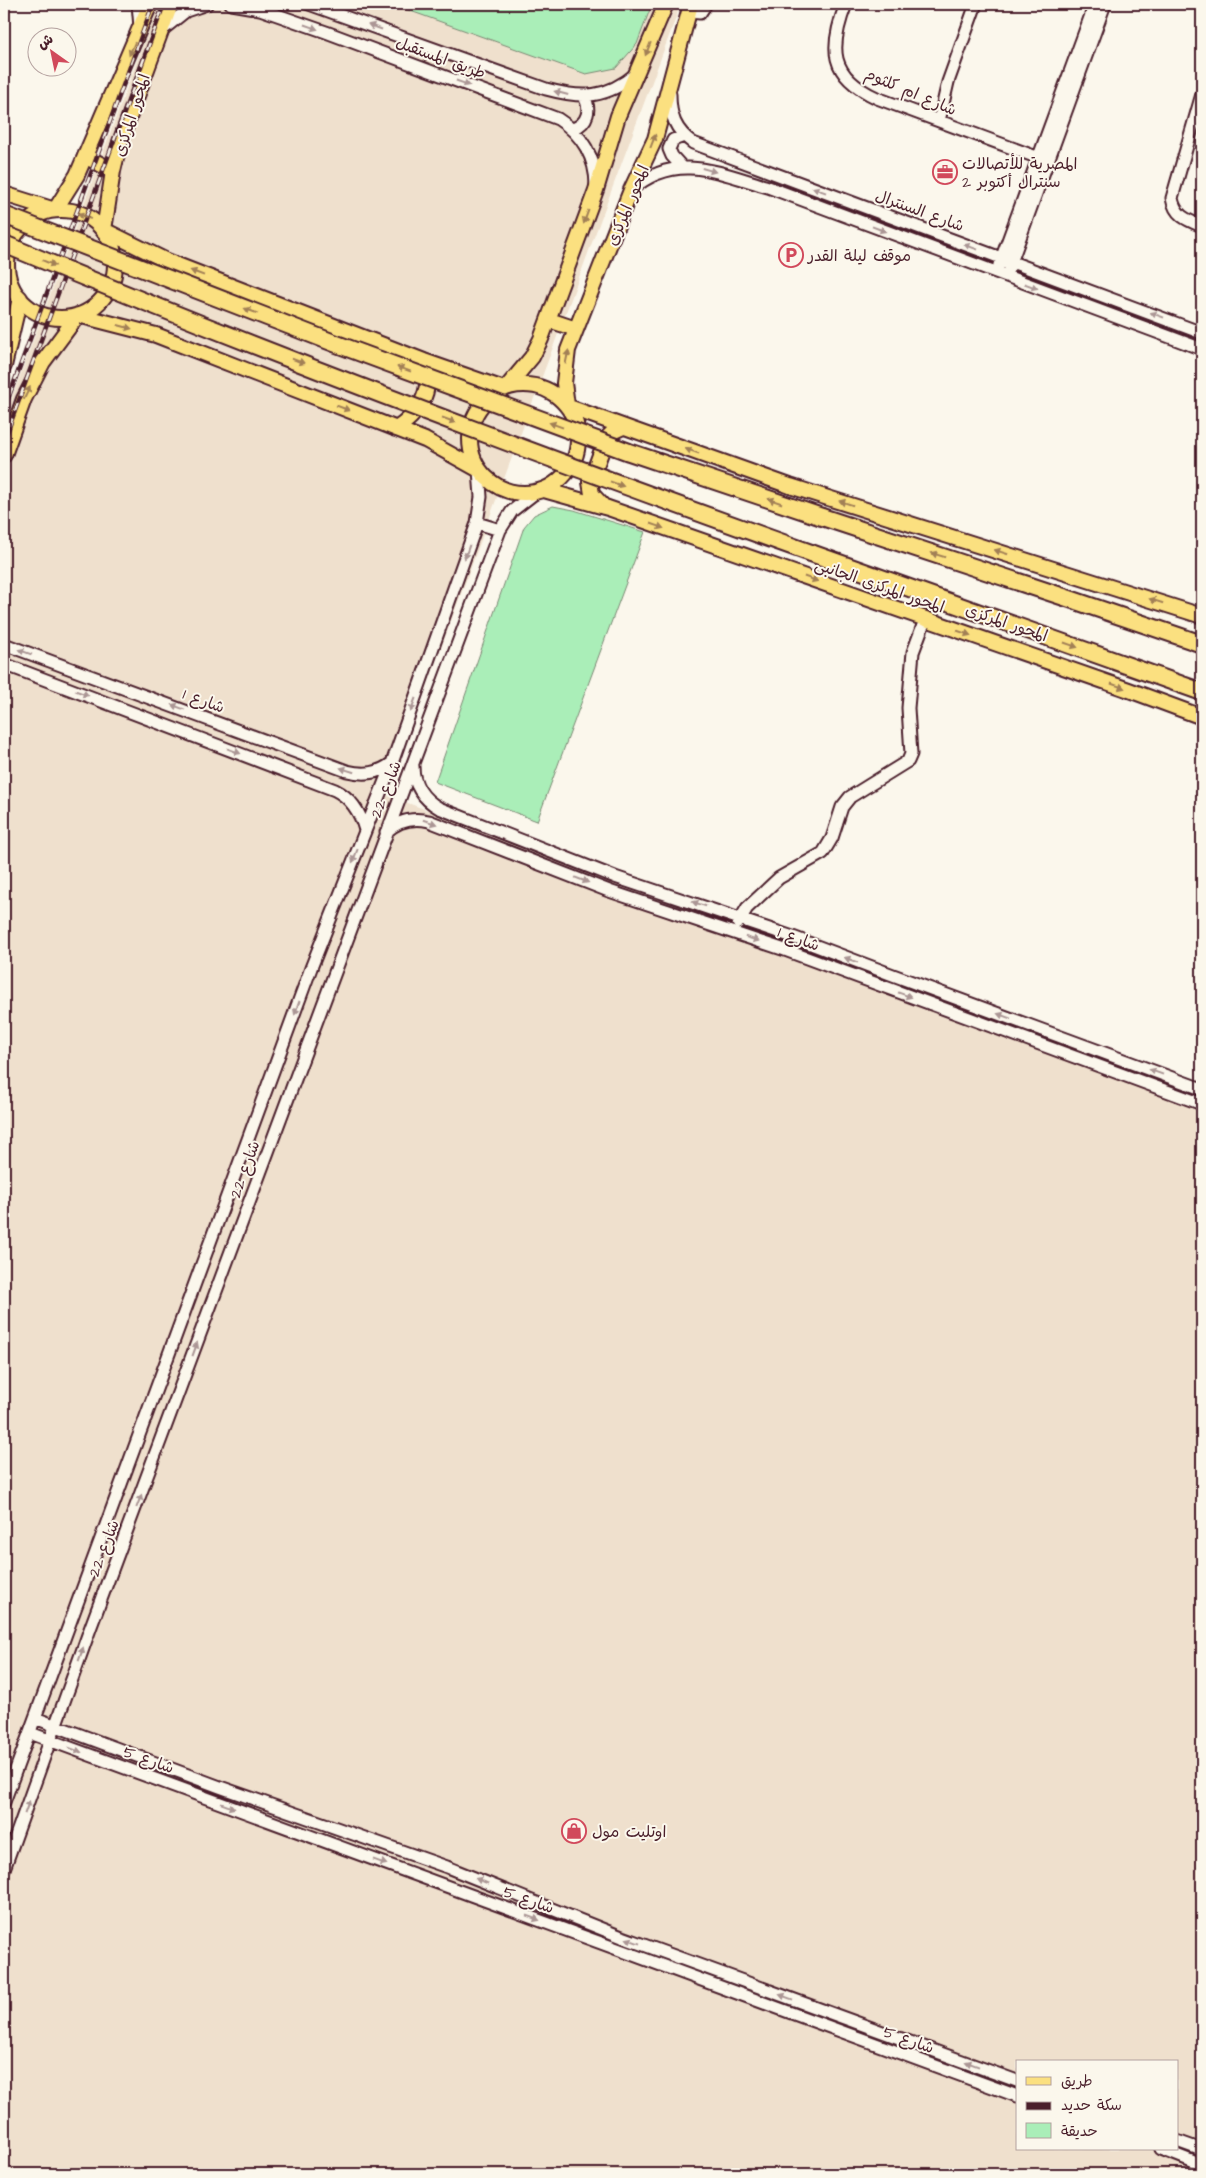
<svg xmlns="http://www.w3.org/2000/svg" width="1206" height="2178" font-family="'Architects Daughter','Playpen Sans Arabic',sans-serif">
  <style>
    .built { fill: #efe0cd; fill-rule: evenodd }
    .green { fill: #aaeeb8; stroke: #7a8672 }
    .lines { fill: none; stroke-linecap: round; stroke-linejoin: round }
    .minor-casing { stroke: #4a1f2b; stroke-width: 15 }
    .major-casing { stroke: #4a1f2b; stroke-width: 18 }
    .highway-casing { stroke: #4a1f2b; stroke-width: 20 }
    .minor { stroke: #fbf7ec; stroke-width: 11 }
    .major { stroke: #fbe080; stroke-width: 14 }
    .highway { stroke: #fbe080; stroke-width: 16 }
    .rail-casing { stroke: #4a1f2b; stroke-width: 4.5 }
    .rail { stroke: #fbf7ec; stroke-width: 2.5; stroke-dasharray: 8; stroke-linecap: butt }
    .highway-bridge-casing { stroke: #4a1f2b; stroke-width: 20; stroke-linecap: butt }
    .highway-bridge { stroke: #fbe080; stroke-width: 16 }
    .oneway { fill: #ab9695 }
    .oneway2 { fill: #a28056 }
    .labels { text-anchor: middle; stroke-width: 4; stroke-linejoin: round; paint-order: stroke }
    .street-label { font-size: 16px; fill: #4a1f2b; stroke: #fbf7ec }
    .poi-label { font-size: 16px; fill: #4a1f2b; stroke: #fbf7ec; text-anchor: start }
  </style>
  <rect width="100%" height="100%" fill="#fbf7ec"/>
  <filter id="ink" filterUnits="userSpaceOnUse"><feTurbulence type="fractalNoise" baseFrequency=".02" numOctaves="2"/><feDisplacementMap in="SourceGraphic" scale="10" xChannelSelector="R" yChannelSelector="G"/><feConvolveMatrix kernelMatrix="1 2 1 2 8 2 1 2 1" color-interpolation-filters="sRGB"/></filter>
  <g filter="url(#ink)">
    <path class="built" d="M158,4H681L386,795L1202,1095V2174H4V419ZM1017,2062H1177V2149H1017Z"/>
    <path class="green" d="M391,4H652L637,44L616,68L586,74Z
      M553,506L574,510L645,532L537,821L435,782L524,527L534,515Z"/>
    <g class="lines">
      <defs>
        <path id="minor" d="M138,4L140,27
          M231,4L260,9L326,32L558,119C582,134 596,158 596,186
          M309,4L546,89C583,99 606,99 637,73
          M846,4C829,48 829,76 877,98L1039,158
          M688,12L700,13L706,4
          M161,31L186,11L207,4
          M670,94C670,116 675,130 693,143L1202,333
          M1202,94L1172,198C1175,216 1187,220 1202,226
          M939,121L948,82L976,4
          M573,129C588,123 592,109 583,95
          M682,167L672,156L669,149L673,140L684,136
          M631,190C676,151 720,173 768,187L1202,349
          M999,265L1095,4
          M1009,268L1105,4
          M477,523L500,530
          M4,644L347,771C364,775 378,774 392,763
          M4,664L335,790C351,798 360,812 365,830
          M413,766C413,784 423,799 439,808L615,877L790,936L893,975L1202,1089
          M386,832C398,821 412,817 429,821L609,891L785,950L1202,1104
          M738,923L747,908L779,878L823,853L832,838L842,807L850,797L908,761L911,754L908,708L913,652L925,620
          M35,1718L220,1787L447,1867L622,1937L1017,2081
          M30,1733L1017,2096
          M4,1802L311,968L392,763L477,523L481,497L479,470
          M4,1869L90,1629L500,530L512,511L535,493
          M1177,2141L1202,2150
          M1161,2149L1202,2165"/>
        <path id="major" d="M171,4L120,142L113,171L104,230L167,261L424,361L504,389
          M85,156L113,171
          M4,194L55,210L77,175L150,4
          M7 264a54 54 0 1 1 108 0a54 54 0 1 1-108 0Z
          M549,320L576,329
          M4,366L20,298L15,293
          M470 439a54 54 0 1 1 108 0a54 54 0 1 1-108 0Z
          M506,388L532,357L541,339L596,190L618,116L666,4
          M567,405L564,383L568,350L631,190L655,139L691,4
          M569,407L790,486L1202,616
          M396,429C416,416 432,395 426,369
          M4,455L24,399L43,362L78,315L156,335L425,440L479,470
          M544,490L608,508L1129,690L1202,717
          M604,507L592,494L590,482L606,439L614,431L623,427"/>
        <path id="highway" d="M822,517L1067,598L1202,644
          M811,553L1202,692"/>
      </defs>
      <use href="#minor" class="minor-casing"/>
      <use href="#major" class="major-casing"/>
      <use href="#highway" class="highway-casing"/>
      <use href="#minor" class="minor"/>
      <use href="#major" class="major"/>
      <use href="#highway" class="highway"/>
      <defs>
        <path id="rail" d="M4,410L153,4
          M4,441L164,4"/>
      </defs>
      <use href="#rail" class="rail-casing"/>
      <use href="#rail" class="rail"/>
      <defs>
        <path id="highway-bridge" d="M4,215L334,343L629,452L822,517
          M4,244C270,355 539,456 811,553"/>
      </defs>
      <use href="#highway-bridge" class="highway-bridge-casing"/>
      <use href="#highway-bridge" class="highway-bridge"/>
    </g>
    <defs><path id="oneway-solid" d="M-6-.8H1V-3.2L6.5 0L1 3.2V.8H-6Z" transform="scale(1.25)"/></defs>
    <g class="oneway">
      <use href="#oneway-solid" transform="translate(311 27) rotate(19)"/>
      <use href="#oneway-solid" transform="translate(375 27) rotate(-161)"/>
      <use href="#oneway-solid" transform="translate(463 83) rotate(19)"/>
      <use href="#oneway-solid" transform="translate(561 93) rotate(-165)"/>
      <use href="#oneway-solid" transform="translate(709 170) rotate(16)"/>
      <use href="#oneway-solid" transform="translate(819 190) rotate(-160)"/>
      <use href="#oneway-solid" transform="translate(879 229) rotate(21)"/>
      <use href="#oneway-solid" transform="translate(971 247) rotate(-160)"/>
      <use href="#oneway-solid" transform="translate(1031 286) rotate(20)"/>
      <use href="#oneway-solid" transform="translate(1157 315) rotate(-160)"/>
      <use href="#oneway-solid" transform="translate(467 552) rotate(109)"/>
      <use href="#oneway-solid" transform="translate(25 652) rotate(-160)"/>
      <use href="#oneway-solid" transform="translate(82 693) rotate(21)"/>
      <use href="#oneway-solid" transform="translate(413 705) rotate(110)"/>
      <use href="#oneway-solid" transform="translate(178 707) rotate(-160)"/>
      <use href="#oneway-solid" transform="translate(234 751) rotate(21)"/>
      <use href="#oneway-solid" transform="translate(347 770) rotate(-163)"/>
      <use href="#oneway-solid" transform="translate(430 822) rotate(18)"/>
      <use href="#oneway-solid" transform="translate(355 856) rotate(111)"/>
      <use href="#oneway-solid" transform="translate(582 880) rotate(21)"/>
      <use href="#oneway-solid" transform="translate(699 904) rotate(-162)"/>
      <use href="#oneway-solid" transform="translate(752 939) rotate(18)"/>
      <use href="#oneway-solid" transform="translate(851 960) rotate(-159)"/>
      <use href="#oneway-solid" transform="translate(905 995) rotate(20)"/>
      <use href="#oneway-solid" transform="translate(297 1008) rotate(110)"/>
      <use href="#oneway-solid" transform="translate(1004 1016) rotate(-160)"/>
      <use href="#oneway-solid" transform="translate(1156 1072) rotate(-160)"/>
      <use href="#oneway-solid" transform="translate(195 1349) rotate(-70)"/>
      <use href="#oneway-solid" transform="translate(139 1501) rotate(-69)"/>
      <use href="#oneway-solid" transform="translate(81 1654) rotate(-71)"/>
      <use href="#oneway-solid" transform="translate(75 1750) rotate(20)"/>
      <use href="#oneway-solid" transform="translate(228 1806) rotate(20)"/>
      <use href="#oneway-solid" transform="translate(27 1807) rotate(-70)"/>
      <use href="#oneway-solid" transform="translate(380 1862) rotate(20)"/>
      <use href="#oneway-solid" transform="translate(482 1881) rotate(-158)"/>
      <use href="#oneway-solid" transform="translate(533 1918) rotate(20)"/>
      <use href="#oneway-solid" transform="translate(633 1941) rotate(-160)"/>
      <use href="#oneway-solid" transform="translate(786 1997) rotate(-160)"/>
      <use href="#oneway-solid" transform="translate(972 2064) rotate(-160)"/>
    </g>
    <g class="oneway2">
      <use href="#oneway-solid" transform="translate(132 49) rotate(114)"/>
      <use href="#oneway-solid" transform="translate(648 49) rotate(112)"/>
      <use href="#oneway-solid" transform="translate(653 141) rotate(-69)"/>
      <use href="#oneway-solid" transform="translate(84 216) rotate(-156)"/>
      <use href="#oneway-solid" transform="translate(586 217) rotate(110)"/>
      <use href="#oneway-solid" transform="translate(49 263) rotate(23)"/>
      <use href="#oneway-solid" transform="translate(197 273) rotate(-159)"/>
      <use href="#oneway-solid" transform="translate(251 311) rotate(-159)"/>
      <use href="#oneway-solid" transform="translate(125 327) rotate(15)"/>
      <use href="#oneway-solid" transform="translate(567 357) rotate(-78)"/>
      <use href="#oneway-solid" transform="translate(298 361) rotate(21)"/>
      <use href="#oneway-solid" transform="translate(404 369) rotate(-160)"/>
      <use href="#oneway-solid" transform="translate(27 393) rotate(-64)"/>
      <use href="#oneway-solid" transform="translate(343 408) rotate(21)"/>
      <use href="#oneway-solid" transform="translate(449 420) rotate(21)"/>
      <use href="#oneway-solid" transform="translate(556 425) rotate(-160)"/>
      <use href="#oneway-solid" transform="translate(692 451) rotate(-161)"/>
      <use href="#oneway-solid" transform="translate(617 484) rotate(20)"/>
      <use href="#oneway-solid" transform="translate(775 501) rotate(-161)"/>
      <use href="#oneway-solid" transform="translate(846 503) rotate(-162)"/>
      <use href="#oneway-solid" transform="translate(657 526) rotate(19)"/>
      <use href="#oneway-solid" transform="translate(1001 552) rotate(-162)"/>
      <use href="#oneway-solid" transform="translate(938 555) rotate(-162)"/>
      <use href="#oneway-solid" transform="translate(811 579) rotate(19)"/>
      <use href="#oneway-solid" transform="translate(1156 601) rotate(-162)"/>
      <use href="#oneway-solid" transform="translate(964 633) rotate(19)"/>
      <use href="#oneway-solid" transform="translate(1071 645) rotate(19)"/>
      <use href="#oneway-solid" transform="translate(1118 686) rotate(19)"/>
    </g>
  </g>
  <defs>
    <symbol id="office-ring" viewBox="-11 -11 22 22"><circle r="9.5" fill="#fbf7ec" stroke="#d1495b" stroke-width="1.5"/><path d="M-6-3h4V-5.5h4V-3h4V5H-6ZM-1-4.5V-3h2v-1.5ZM-6 0V1H6V0Z" fill="#d1495b"/></symbol>
    <symbol id="parking-ring" viewBox="-11 -11 22 22"><circle r="9.5" fill="#fbf7ec" stroke="#d1495b" stroke-width="1.5"/><path d="M-3.5-5.5H1a3.5 3.5 0 0 1 0 7H-1V5.5H-3.5ZM-1-3.4V-.6H.8a1.4 1.4 0 0 0 0-2.8Z" fill="#d1495b"/></symbol>
    <symbol id="shop-ring" viewBox="-11 -11 22 22"><circle r="9.5" fill="#fbf7ec" stroke="#d1495b" stroke-width="1.5"/><path d="M-5-2.5h2.3a2.7 3.5 0 0 1 5.4 0H5L5.5 6h-11ZM-1.5-2.5h3a1.5 2.3 0 0 0-3 0Z" fill="#d1495b"/></symbol>
  </defs>
  <g fill-rule="evenodd">
    <use href="#office-ring" x="931" y="158" width="28" height="28"/>
    <use href="#parking-ring" x="777" y="241" width="28" height="28"/>
    <use href="#shop-ring" x="560" y="1817" width="28" height="28"/>
  </g>
  <g class="labels">
    <g class="street-label">
      <text transform="translate(441 57) rotate(20)" y="6">طريق المستقبل</text>
      <text transform="translate(911 91) rotate(23)" y="6">شارع ام كلثوم</text>
      <text transform="translate(131 115) rotate(-72)" y="6">المحور المركزى</text>
      <text transform="translate(627 205) rotate(-67)" y="6">المحور المركزى</text>
      <text transform="translate(920 210) rotate(20)" y="6">شارع السنترال</text>
      <text transform="translate(880 585) rotate(19)" y="6">المحور المركزى الجانبى</text>
      <text transform="translate(1007 622) rotate(19)" y="6">المحور المركزى</text>
      <text transform="translate(204 700) rotate(20)" y="6">شارع 1</text>
      <text transform="translate(385 789) rotate(-69)" y="6">شارع 22</text>
      <text transform="translate(799 938) rotate(20)" y="6">شارع 1</text>
      <text transform="translate(244 1169) rotate(-70)" y="6">شارع 22</text>
      <text transform="translate(103 1548) rotate(-69)" y="6">شارع 22</text>
      <text transform="translate(149 1759) rotate(20)" y="6">شارع 5</text>
      <text transform="translate(529 1899) rotate(20)" y="6">شارع 5</text>
      <text transform="translate(909 2039) rotate(20)" y="6">شارع 5</text>
    </g>
    <g class="poi-label">
      <text x="962" y="169">المصرية للأتصالات<tspan x="962" dy="18">سنترال أكتوبر 2</tspan></text>
      <text x="808" y="261">موقف ليلة القدر</text>
      <text x="592" y="1837">اوتليت مول</text>
    </g>
  </g>
  <rect width="1206" height="2178" fill="none" stroke="#fbf7ec" stroke-width="20"/>
  <rect x="10" y="10" width="1186" height="2158" fill="none" stroke="#4a1f2b" stroke-width="2" filter="url(#ink)"/>
  <rect x="1016" y="2060" width="162" height="90" fill="#fbf7ec" stroke="#b4a19f"/>
  <rect x="1026" y="2077" width="25" height="8" fill="#fbe080" stroke="#b4a19f"/>
  <text x="1061" y="2086" font-size="15" fill="#4a1f2b">طريق</text>
  <rect x="1026" y="2102" width="25" height="8" fill="#4a1f2b" stroke="#b4a19f"/>
  <text x="1061" y="2110" font-size="15" fill="#4a1f2b">سكة حديد</text>
  <rect x="1026" y="2123" width="25" height="15" fill="#aaeeb8" stroke="#b4a19f"/>
  <text x="1061" y="2136" font-size="15" fill="#4a1f2b">حديقة</text>
  <g transform="translate(52 52) rotate(327)"><circle r="24" fill="#fbf7ec" stroke="#b4a19f"/>
  <path d="M0-4L9 19L0 12L-9 19Z" fill="#d1495b"/>
  <text y="-8" font-size="14" font-weight="bold" text-anchor="middle" fill="#4a1f2b">ش</text>
  </g>
</svg>
